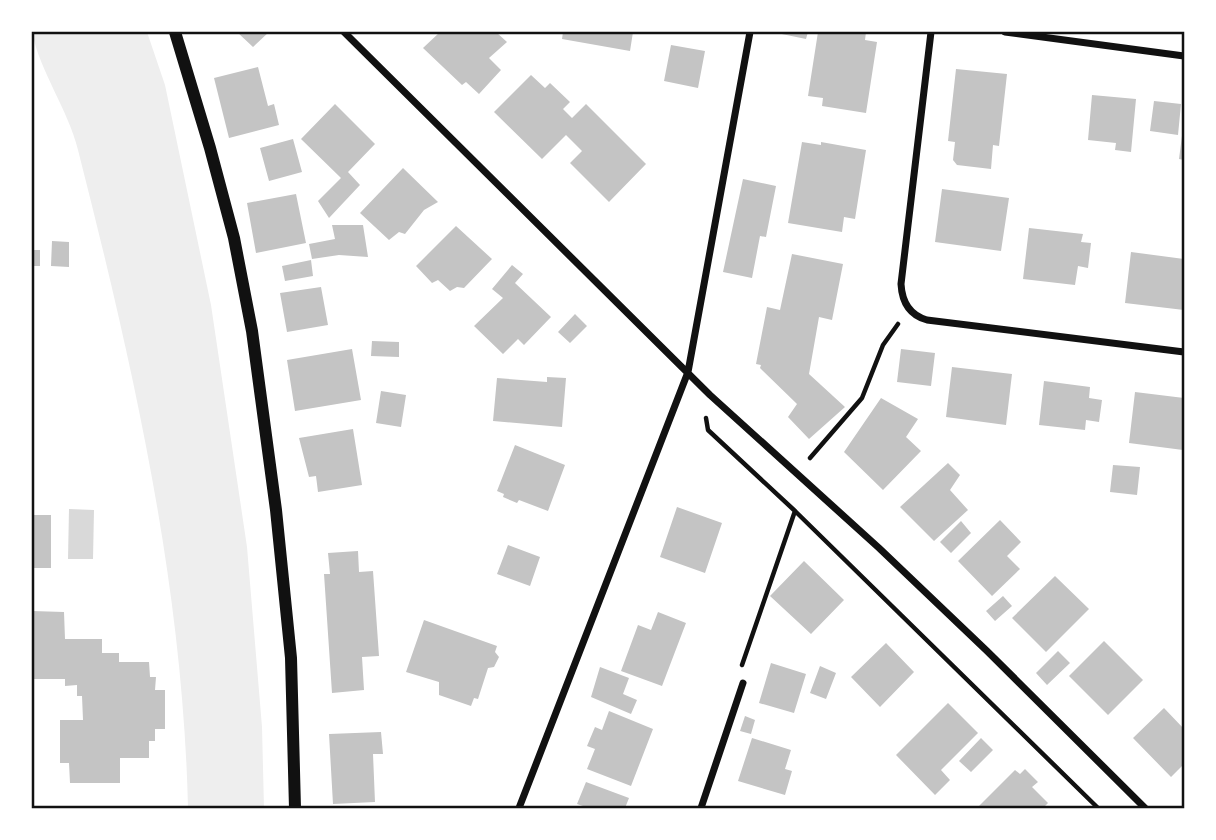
<svg xmlns="http://www.w3.org/2000/svg" width="1216" height="840" font-family="Poppins,sans-serif">
  <style>
    .green { fill: #eee }
    .water { fill: #d9d9d9 }
    .building { fill: #c4c4c4 }
    .lines { fill: none; stroke-linecap: round; stroke-linejoin: round }
    .path { stroke: #111; stroke-width: 4.5 }
    .minor { stroke: #111; stroke-width: 7 }
    .tertiary { stroke: #111; stroke-width: 12 }
    .neatline { fill: none; stroke: #111; stroke-width: 2.5 }
  </style>
  <rect width="100%" height="100%" fill="#fff"/>
  <path class="green" d="M32,32H147L165,85L211,305L247,547L262,727L264,808H188C183,585 133,366 78,150C68,109 40,72 32,32Z"/>
  <path class="water" d="M69,509L94,510L93,559H68Z"/>
  <path class="building" d="M237,32H269L253,47Z
    M440,32H496L507,42L489,58L501,70L479,94L466,82L462,85L423,48Z
    M563,32H633L630,51L562,39Z
    M772,32H808L806,39Z
    M818,32H866L865,40L877,42L866,113L822,106L823,98L808,96Z
    M671,45L705,51L698,88L664,81Z
    M258,67L268,106L274,104L279,125L229,138L214,78Z
    M956,69L1007,74L999,146L993,145L991,169L957,165L953,160L955,142L948,141Z
    M531,75L545,88L550,83L570,102L563,109L572,118L586,104L646,164L609,202L570,163L582,151L566,135L542,159L494,112Z
    M1092,95L1136,99L1131,152L1115,150L1116,143L1088,140Z
    M1154,101L1181,104L1178,135L1150,131Z
    M335,104L375,144L348,172L360,185L329,218L318,201L341,178L301,139Z
    M1183,128L1184,129V160L1179,159Z
    M293,139L302,172L269,181L260,148Z
    M802,142L821,145V142L866,150L855,219L844,217L842,232L788,223Z
    M403,168L438,202L424,210L405,234L399,232L389,240L360,213Z
    M743,179L776,186L766,237L760,236L752,278L723,272Z
    M942,189L1009,198L1001,251L935,242Z
    M296,194L306,243L256,253L247,203Z
    M332,225H363L368,257L339,255L312,259L309,244L335,239Z
    M456,226L492,259L464,288L457,287L450,291L438,280L432,283L416,266Z
    M1029,228L1083,234L1081,242L1091,243L1088,268L1078,266L1075,285L1023,279Z
    M52,241L69,242V267L51,266Z
    M32,250H40V266H32Z
    M1131,252L1184,259V310L1125,303Z
    M792,254L843,264L832,320L819,317L809,374L845,407L809,439L788,417L797,404L760,368L761,365L756,364L767,307L780,310Z
    M311,260L313,276L285,281L282,266Z
    M512,265L523,274L515,283L551,317L524,345L518,339L503,354L474,326L503,298L492,289Z
    M321,287L328,325L287,332L280,293Z
    M575,314L587,326L570,343L558,332Z
    M372,341L399,342V357L371,356Z
    M352,349L361,400L295,411L287,360Z
    M901,349L935,353L931,386L897,382Z
    M952,367L1012,374L1006,425L946,417Z
    M547,377L566,378L562,427L493,421L497,378L547,382Z
    M1044,381L1090,387L1089,398L1102,400L1099,422L1086,420L1085,430L1039,425Z
    M381,391L406,395L401,427L376,423Z
    M1135,392L1184,398L1183,450L1129,443Z
    M881,398L918,419L906,437L921,451L883,490L844,452Z
    M353,429L362,485L318,492L316,476L309,477L299,438Z
    M515,445L565,465L548,511L519,500L517,503L503,497L504,494L497,491Z
    M948,463L960,475L950,490L968,510L934,541L900,507Z
    M1113,465L1140,467L1137,495L1110,492Z
    M677,507L722,523L705,573L660,557Z
    M32,515H51V568H32Z
    M1000,520L1021,542L1007,556L1020,569L992,596L958,561Z
    M961,521L971,533L951,553L940,542Z
    M508,545L540,557L530,586L497,574Z
    M358,551L359,572L373,571L379,656L362,657L364,690L332,693L324,574H330L328,553Z
    M804,561L844,600L811,634L770,596Z
    M1055,576L1089,609L1046,652L1012,618Z
    M1003,596L1012,606L995,621L986,611Z
    M32,611L64,612L65,639H102V653H119V662H149L150,677H156L155,690H165V729H155V741H149V758H120V783H70L69,763H60V720H83L82,696H77V685L65,686V679H32Z
    M658,612L686,623L662,686L621,671L638,625L651,630Z
    M424,620L497,646L495,652L499,657L494,667L488,668L478,699L474,698L471,706L439,695V682L406,672Z
    M1104,641L1143,680L1108,715L1069,676Z
    M886,643L914,672L880,707L851,677Z
    M1058,651L1070,663L1047,685L1036,673Z
    M771,663L806,674L794,713L759,703Z
    M820,666L836,673L826,699L810,693Z
    M600,667L629,678L623,694L637,700L631,714L591,697Z
    M948,703L978,733L941,770L950,780L935,795L896,755Z
    M1164,708L1184,729V764L1171,777L1133,738Z
    M609,711L653,729L631,786L587,769L595,749L587,746L595,727L602,730Z
    M745,716L755,720L751,734L740,731Z
    M381,732L383,754H373L375,802L333,804L329,734Z
    M752,738L791,750L785,769L792,771L785,795L738,781Z
    M981,738L993,750L971,772L959,761Z
    M1025,769L1038,782L1032,787L1048,803L1043,808H981L979,806L1015,770L1020,774Z
    M586,782L629,798L625,808H589L577,804Z"/>
  <g class="lines">
    <path class="path" d="M706,418L708,430L795,511L1098,808
      M810,458L862,398L883,345L898,324
      M742,665L795,511"/>
    <path class="minor" d="M344,32L710,395L879,548L987,651L1145,808
      M931,32L901,284C902,302 909,315 927,320L1184,352
      M1005,32L1184,56
      M519,808L688,372L750,32
      M701,808L743,683"/>
    <path class="tertiary" d="M175,32L210,148L234,238L252,331L276,510L291,658L295,808"/>
  </g>
  <rect width="1216" height="840" fill="none" stroke="#ffffff" stroke-width="66"/>
  <rect x="33" y="33" width="1150" height="774" class="neatline"/>
</svg>
